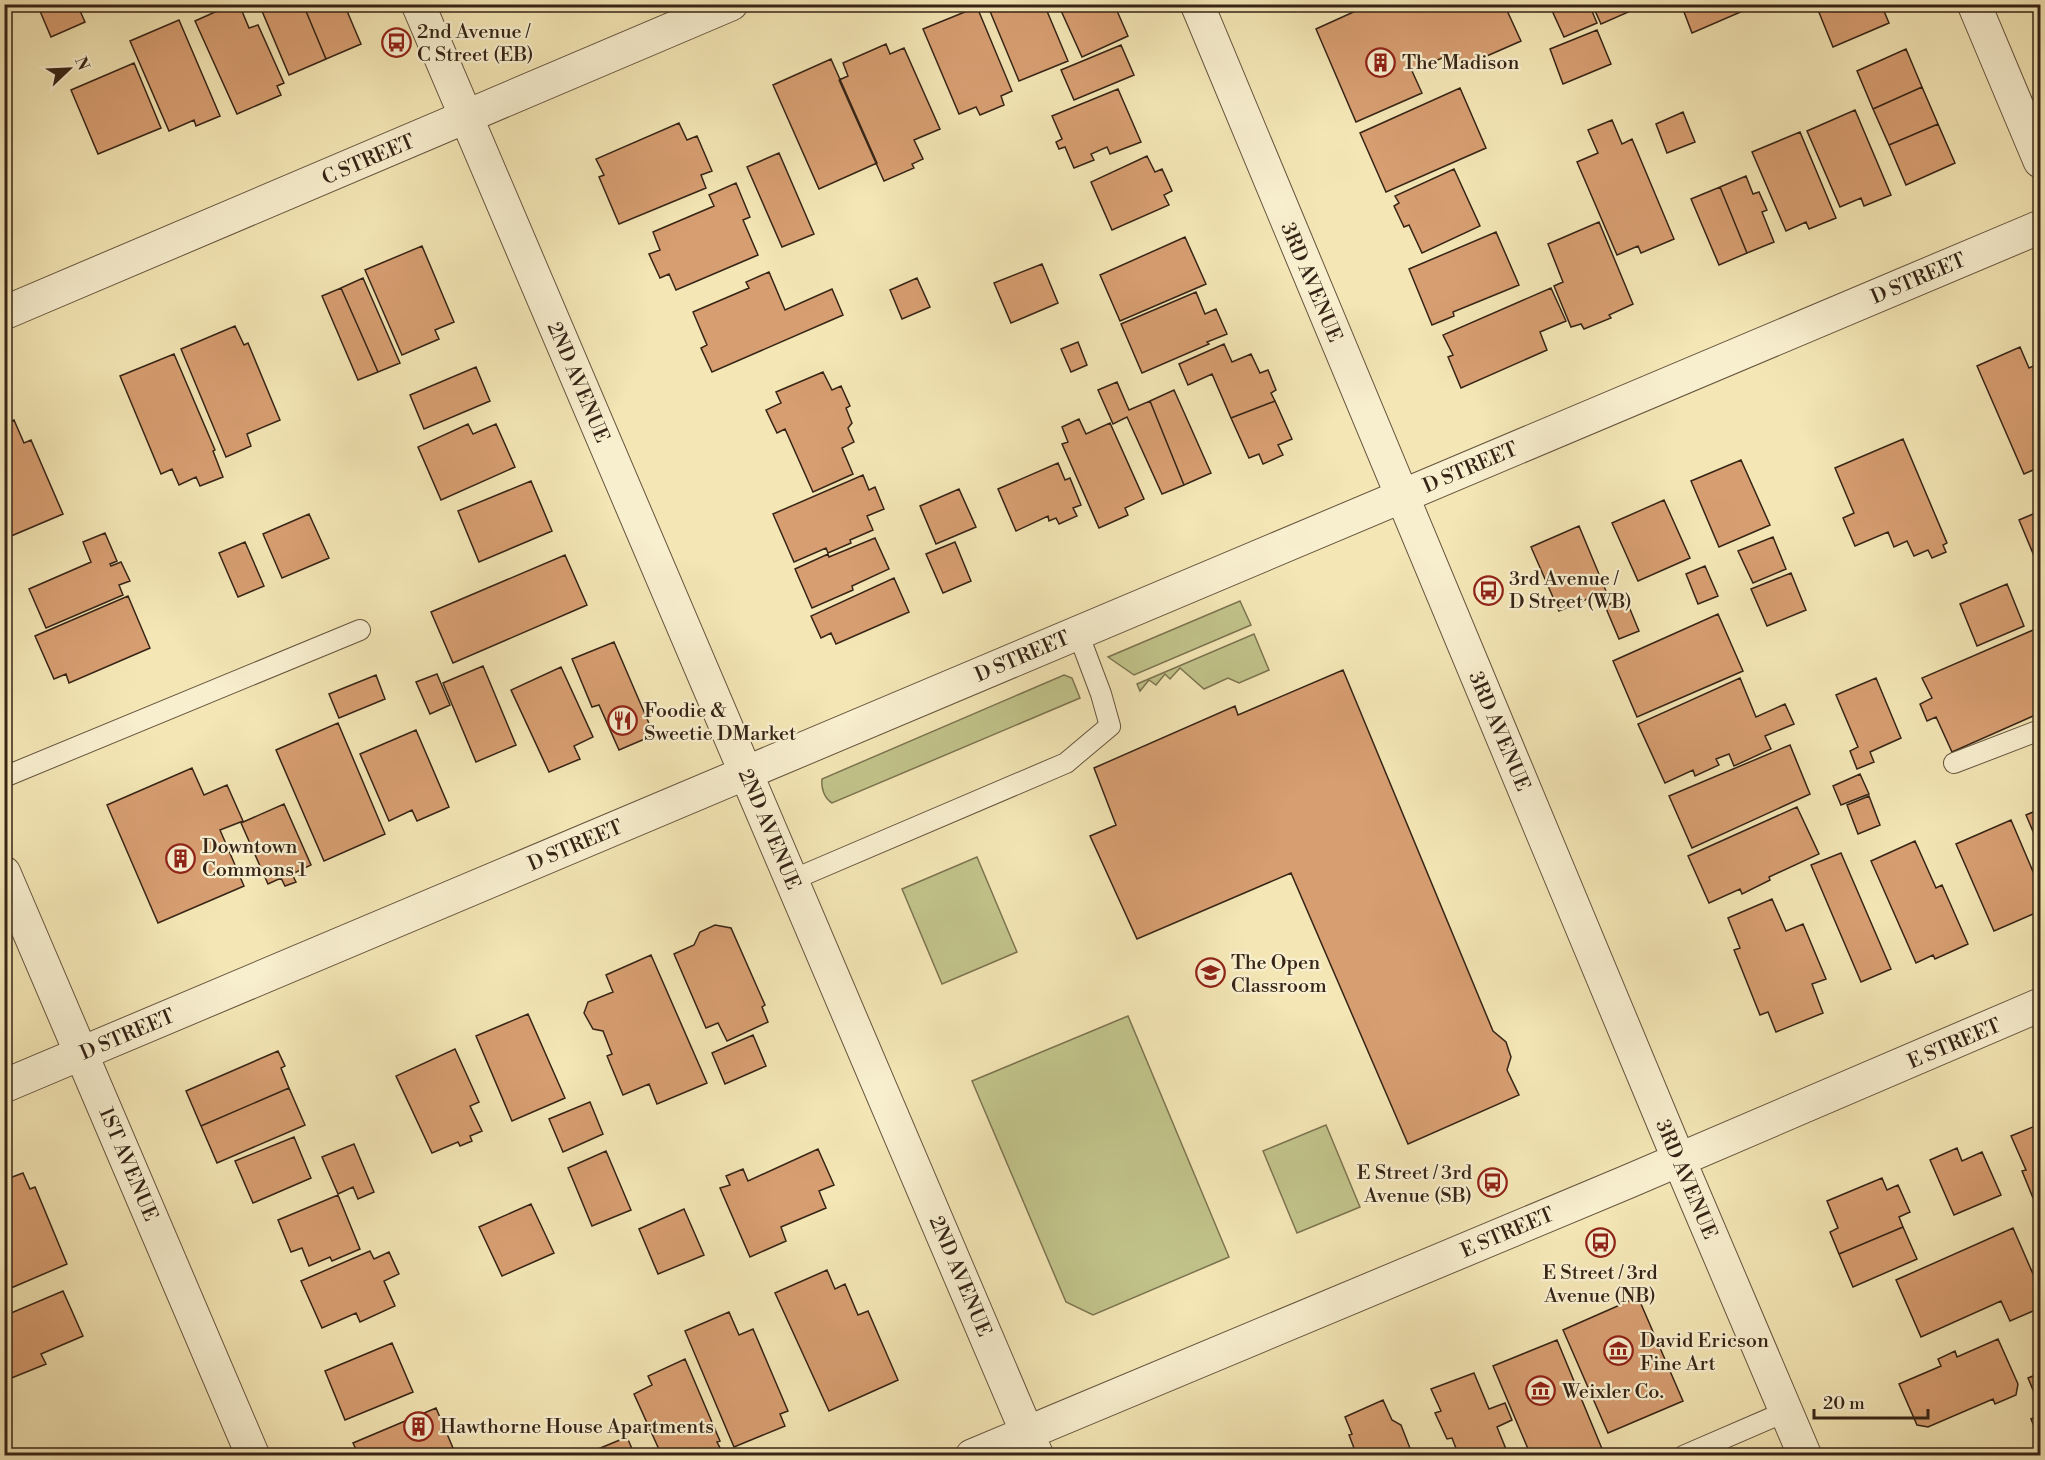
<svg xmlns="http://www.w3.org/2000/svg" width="2045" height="1460" font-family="'Libre Bodoni',serif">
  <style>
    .green { fill: #c1c38a; stroke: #7c7450; stroke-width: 1.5 }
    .building { fill: #d79e71; stroke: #362416; stroke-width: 1.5 }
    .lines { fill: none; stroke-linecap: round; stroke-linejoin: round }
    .service-casing { stroke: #66543e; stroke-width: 22 }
    .minor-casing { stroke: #66543e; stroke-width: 35 }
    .tertiary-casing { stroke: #66543e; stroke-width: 35 }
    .service { stroke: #f8efcf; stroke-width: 20 }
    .minor { stroke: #f8efcf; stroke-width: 33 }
    .tertiary { stroke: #f8efcf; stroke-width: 33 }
    .labels { text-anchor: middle; stroke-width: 4.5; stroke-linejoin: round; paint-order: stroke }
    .poi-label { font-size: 20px; fill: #362416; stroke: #f8efcf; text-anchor: start }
    .street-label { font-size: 20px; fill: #362416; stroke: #f8efcf }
  </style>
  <rect width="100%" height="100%" fill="#f4e6b5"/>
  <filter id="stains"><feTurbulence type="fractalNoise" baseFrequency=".00333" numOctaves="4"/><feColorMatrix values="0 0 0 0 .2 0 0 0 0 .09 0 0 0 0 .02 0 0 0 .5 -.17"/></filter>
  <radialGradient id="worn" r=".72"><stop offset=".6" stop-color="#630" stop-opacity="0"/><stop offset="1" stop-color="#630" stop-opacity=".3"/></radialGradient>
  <path class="green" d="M1240,601L1251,625L1134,675L1108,657Z
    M1254,634L1269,670L1239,683L1228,678L1204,689L1180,668L1170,679L1165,674L1156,685L1149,680L1140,691L1137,684Z
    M1064,675L1072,678L1080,698L832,803C824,798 821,788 822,779Z
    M977,857L1017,952L942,984L902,889Z
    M1128,1016L1229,1257L1093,1315L1066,1302L972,1081Z
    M1326,1125L1360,1207L1297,1233L1263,1151Z"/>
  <path class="building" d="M37,4H77L85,22L51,37Z
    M233,4H239L249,28L258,25L284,83L277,86L281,95L237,114L195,21Z
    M259,4H303L326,59L289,75Z
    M303,4H344L361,44L326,59Z
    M987,4H1044L1068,61L1019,81Z
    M1058,4H1114L1128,36L1082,57Z
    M1371,4H1504L1521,41L1455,70L1449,55L1412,71L1422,93L1356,122L1316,29Z
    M1549,4H1589L1597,23L1564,37Z
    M1592,4H1630L1633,10L1601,24Z
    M1681,4H1759L1692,33Z
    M1831,4H1881L1889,23L1833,47L1818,10Z
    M977,7L1012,91L1001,96L1004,105L980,115L976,107L959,114L923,29Z
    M179,20L220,116L196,126L194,120L169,131L130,41Z
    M1597,30L1611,64L1563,84L1550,49Z
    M886,44L890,54L904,48L940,129L914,140L923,159L912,164L914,168L884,181L839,80L848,76L843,63Z
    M1121,45L1134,75L1074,100L1061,70Z
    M1906,49L1922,87L1873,109L1857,71Z
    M831,59L877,163L819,189L773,85Z
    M134,63L161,128L98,154L71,90Z
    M1922,87L1938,124L1889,145L1873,109Z
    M1460,88L1486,148L1386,192L1360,133Z
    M1118,89L1141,142L1110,154L1107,147L1091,154L1094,160L1074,168L1065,147L1059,149L1056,142L1062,139L1052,116Z
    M1855,110L1891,195L1864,206L1861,198L1840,207L1807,131Z
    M1683,112L1695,142L1667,153L1656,124Z
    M1612,120L1622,144L1632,139L1674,239L1641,253L1638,246L1617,255L1577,162L1598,153L1588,130Z
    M679,123L687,140L697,136L712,171L701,175L706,188L619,224L599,177L604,175L596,159Z
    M1938,124L1955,163L1906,185L1889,145Z
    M1800,132L1836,218L1809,229L1806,222L1786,231L1752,152Z
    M779,153L814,234L782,247L747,167Z
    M1147,156L1155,172L1162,169L1172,191L1164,195L1169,205L1112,230L1091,182Z
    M1454,169L1480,226L1422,253L1409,225L1404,227L1394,206L1399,203L1395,196Z
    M1746,176L1753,194L1759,192L1767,210L1762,212L1774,242L1747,253L1720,187Z
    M736,183L750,217L743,220L758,255L676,290L669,274L660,278L649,254L660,250L653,232L714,206L709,195Z
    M1720,187L1747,253L1719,265L1691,199Z
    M1599,222L1633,304L1609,315L1611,318L1584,329L1581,324L1571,327L1554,286L1563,282L1548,244Z
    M1496,232L1519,285L1453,312L1454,316L1432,325L1409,269Z
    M1185,237L1206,284L1120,321L1100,275Z
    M422,246L454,322L435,330L439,339L402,355L365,270Z
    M1042,264L1058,303L1011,323L994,283Z
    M769,272L785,310L832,289L843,315L712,372L701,348L707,345L693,312L749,288L746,282Z
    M363,278L400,363L378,372L341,288Z
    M917,278L930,307L902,319L890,290Z
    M341,288L378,372L358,380L322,296Z
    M1551,288L1566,321L1540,332L1547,350L1461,388L1448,357L1453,355L1443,335Z
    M1196,292L1205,314L1216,309L1227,334L1207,342L1209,344L1142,373L1121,324Z
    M235,326L244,345L248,343L280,420L247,434L251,446L226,457L181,349Z
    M1078,342L1087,365L1071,372L1061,349Z
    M1224,344L1232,362L1251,354L1260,373L1268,370L1276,390L1271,393L1275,401L1231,418L1212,374L1188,385L1179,364Z
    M2020,347L2029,368L2040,363V467L2024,474L1977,366Z
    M174,354L215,450L213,451L223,477L200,486L196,477L179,485L172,469L161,474L120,376Z
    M476,367L490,401L424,429L410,395Z
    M823,372L832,390L841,386L850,406L846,408L852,423L848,428L854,442L842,448L853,474L813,492L785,429L777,433L766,410L781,403L776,392Z
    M1117,382L1129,410L1150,401L1184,485L1162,494L1127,417L1113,424L1098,390Z
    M1174,390L1211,473L1184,485L1150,401Z
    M1275,401L1292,439L1278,445L1283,455L1263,464L1259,454L1249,458L1231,418Z
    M1079,419L1086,434L1110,423L1144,499L1125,508L1128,515L1099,528L1062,444L1068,442L1062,427Z
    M14,420L24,443L31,440L63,514L4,539V424Z
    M468,424L473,434L496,424L515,467L441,500L418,447Z
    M1903,439L1947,543L1943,545L1946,552L1932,558L1928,550L1914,556L1907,541L1894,547L1888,532L1855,546L1843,518L1854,513L1835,468Z
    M1741,460L1770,525L1719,547L1691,481Z
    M1058,463L1065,480L1070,478L1081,505L1073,508L1077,516L1059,524L1056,518L1049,521L1048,516L1016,531L998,489Z
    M863,475L869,490L875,487L884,509L867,516L873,530L850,540L851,543L828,553L826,548L794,562L773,514Z
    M531,481L552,531L479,562L458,511Z
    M959,489L976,527L936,544L920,506Z
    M1664,500L1690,558L1638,581L1612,523Z
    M2040,511V570L2019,520Z
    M309,514L329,558L282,578L263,534Z
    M1579,526L1606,591L1559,611L1531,547Z
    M105,533L117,561L110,564L111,566L121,562L130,581L119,585L123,595L46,628L29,589L91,562L83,542Z
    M1773,537L1786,569L1753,583L1738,551Z
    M875,538L889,569L852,586L853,590L812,608L795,569L828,554L829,557Z
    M245,542L264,586L238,597L219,553Z
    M955,542L971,581L943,593L926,554Z
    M565,555L587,605L453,663L431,612Z
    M1705,566L1718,596L1698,604L1686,574Z
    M1791,573L1806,610L1767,626L1751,589Z
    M894,578L909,612L836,644L831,633L821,638L811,616Z
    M2007,584L2024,626L1977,646L1960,604Z
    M128,596L150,648L69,683L66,674L54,679L35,636Z
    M1625,597L1639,631L1619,639L1605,606Z
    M1718,614L1743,671L1637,717L1613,661Z
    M2040,627V713L1952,752L1936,717L1927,721L1920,704L1932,698L1922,678Z
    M614,642L654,735L619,750L599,705L592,707L572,659Z
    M483,666L516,745L476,762L443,683Z
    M561,667L593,737L574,746L580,759L549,772L511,690Z
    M1343,670L1493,1031L1506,1042L1511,1057L1507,1070L1519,1095L1408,1144L1291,873L1137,939L1090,836L1116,825L1094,768L1235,706L1238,715Z
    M437,674L450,705L430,714L416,682Z
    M376,675L385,699L339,718L329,694Z
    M1740,678L1756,717L1785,704L1794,724L1765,736L1771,749L1734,766L1729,754L1716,759L1719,765L1695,776L1693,770L1665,783L1638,724Z
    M1876,678L1901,738L1870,752L1874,762L1857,769L1850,751L1858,747L1836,695Z
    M338,723L385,834L324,861L276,750Z
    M416,730L449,807L417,821L412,810L389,821L360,754Z
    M1790,745L1810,794L1692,848L1669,796Z
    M192,768L204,795L227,785L243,821L220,830L244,886L158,923L107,805Z
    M1860,774L1869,794L1841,805L1833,786Z
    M1869,796L1880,825L1858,834L1847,805Z
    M284,804L311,865L292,874L296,882L285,886L281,878L268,884L241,823Z
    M1797,807L1819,854L1769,877L1770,880L1742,894L1740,889L1709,903L1688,856Z
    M2040,809V848L2026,815Z
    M2011,820L2040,888V911L1994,931L1956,844Z
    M1915,841L1936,888L1942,885L1968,944L1935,959L1933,955L1916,963L1871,861Z
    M1841,853L1891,969L1861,982L1811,865Z
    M1772,899L1786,931L1803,924L1826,979L1812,984L1823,1013L1776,1032L1768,1012L1760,1015L1734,950L1740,948L1728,918Z
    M715,925L731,928L765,1005L762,1007L768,1022L727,1041L718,1023L706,1028L674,954L694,945L700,932Z
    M651,955L707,1083L657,1104L649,1084L623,1095L607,1056L612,1054L603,1031L593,1029L584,1013L588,1002L613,992L606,975Z
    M528,1014L565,1098L512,1121L476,1036Z
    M753,1035L766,1066L725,1084L712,1053Z
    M455,1049L479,1102L470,1106L482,1131L470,1136L472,1141L460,1146L458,1142L432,1153L396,1076Z
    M278,1051L285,1066L281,1068L289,1088L201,1126L186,1091Z
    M289,1088L305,1125L217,1163L201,1126Z
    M590,1102L603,1134L563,1152L549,1119Z
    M2040,1124V1205L2037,1196L2033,1198L2022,1171L2026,1170L2011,1136Z
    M294,1137L311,1178L253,1203L235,1161Z
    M354,1144L374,1192L358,1199L353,1187L338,1194L322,1157Z
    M1957,1148L1962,1161L1982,1152L2001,1195L1954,1215L1930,1160Z
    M818,1149L834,1185L819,1191L826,1208L781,1227L786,1241L750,1257L720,1188L730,1185L726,1176L743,1169L748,1181Z
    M606,1151L631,1210L592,1226L568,1168Z
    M23,1173L30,1189L35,1187L67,1264L4,1291V1202L7,1201L4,1195V1180Z
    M1882,1178L1887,1190L1898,1185L1910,1212L1899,1217L1903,1227L1839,1254L1830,1232L1838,1228L1827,1201Z
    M338,1195L360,1249L332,1261L330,1257L309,1266L302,1248L291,1252L278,1220Z
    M531,1204L554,1253L502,1276L479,1227Z
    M684,1209L704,1255L658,1274L639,1229Z
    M1903,1227L1917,1259L1853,1287L1839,1254Z
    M2013,1228L2040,1290V1308L2010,1321L2001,1301L1921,1337L1896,1280Z
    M370,1251L374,1259L389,1252L399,1274L384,1281L395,1306L360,1322L356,1313L322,1328L301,1281Z
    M827,1270L835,1289L845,1284L858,1315L868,1311L898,1380L829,1411L775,1293Z
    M63,1291L83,1336L41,1354L46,1364L9,1379L8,1377L4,1378V1316Z
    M1638,1297L1683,1401L1608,1433L1563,1330Z
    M729,1312L739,1335L753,1329L788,1411L780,1414L785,1426L734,1447L685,1331Z
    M1998,1339L2018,1384L2016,1395L1995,1404L1993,1399L1928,1427L1917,1425L1899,1384L1941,1366L1938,1359L1955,1351L1957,1357Z
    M1557,1340L1605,1456H1531L1493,1366Z
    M392,1343L413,1392L345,1420L325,1371Z
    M685,1359L720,1441L717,1442L720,1448L704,1456H662L634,1394L652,1385L648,1376Z
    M1474,1373L1489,1409L1505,1403L1512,1420L1497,1427L1508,1454L1513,1452L1515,1456H1459L1452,1438L1447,1439L1435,1413L1441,1411L1431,1389Z
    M2040,1373V1395L2036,1397L2028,1378Z
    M1383,1400L1392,1420L1401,1425L1413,1456H1357L1349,1435L1352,1434L1345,1417Z
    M436,1408L456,1455L359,1456L353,1443Z
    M2040,1415V1441L2031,1419Z
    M627,1437L635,1456H587L586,1454Z"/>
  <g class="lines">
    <defs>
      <path id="service" d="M1954,763L2040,730
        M4,777L360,630
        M792,880L1066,763L1110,726L1101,694L1078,633
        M1683,1456L1787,1411"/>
      <path id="minor" d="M1974,4L2040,161
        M4,313L731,4
        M4,873L253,1456
        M4,1086L2040,227"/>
      <path id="tertiary" d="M418,4L1037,1456
        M1197,4L1679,1160L1805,1456
        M972,1456L1627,1182L2040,1005"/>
    </defs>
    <use href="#service" class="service-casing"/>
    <use href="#minor" class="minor-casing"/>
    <use href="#tertiary" class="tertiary-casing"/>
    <use href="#service" class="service"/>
    <use href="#minor" class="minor"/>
    <use href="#tertiary" class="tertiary"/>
  </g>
  <defs>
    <symbol id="bus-ring" viewBox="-11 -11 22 22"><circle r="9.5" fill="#f8efcf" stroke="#8f2418" stroke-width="1.5"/><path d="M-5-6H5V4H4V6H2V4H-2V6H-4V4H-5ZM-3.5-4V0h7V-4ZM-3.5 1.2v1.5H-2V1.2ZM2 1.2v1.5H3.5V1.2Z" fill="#8f2418"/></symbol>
    <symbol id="building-ring" viewBox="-11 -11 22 22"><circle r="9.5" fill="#f8efcf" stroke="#8f2418" stroke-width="1.5"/><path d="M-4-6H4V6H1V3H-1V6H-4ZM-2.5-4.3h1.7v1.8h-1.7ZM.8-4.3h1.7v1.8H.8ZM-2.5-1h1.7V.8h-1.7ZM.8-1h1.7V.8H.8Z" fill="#8f2418"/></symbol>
    <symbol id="restaurant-ring" viewBox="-11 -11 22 22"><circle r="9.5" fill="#f8efcf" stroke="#8f2418" stroke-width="1.5"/><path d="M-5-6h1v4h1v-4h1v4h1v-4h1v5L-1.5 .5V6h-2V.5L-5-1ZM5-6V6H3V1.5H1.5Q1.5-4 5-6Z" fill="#8f2418"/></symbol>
    <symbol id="school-ring" viewBox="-11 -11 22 22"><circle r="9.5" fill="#f8efcf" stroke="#8f2418" stroke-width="1.5"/><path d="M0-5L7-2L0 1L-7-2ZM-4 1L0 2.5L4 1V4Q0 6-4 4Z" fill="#8f2418"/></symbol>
    <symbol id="museum-ring" viewBox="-11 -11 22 22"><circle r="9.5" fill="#f8efcf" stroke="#8f2418" stroke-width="1.5"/><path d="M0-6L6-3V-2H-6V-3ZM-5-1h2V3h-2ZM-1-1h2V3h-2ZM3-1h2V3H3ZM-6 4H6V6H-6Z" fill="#8f2418"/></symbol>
  </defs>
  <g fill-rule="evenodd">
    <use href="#bus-ring" x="380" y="26" width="33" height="33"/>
    <use href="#building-ring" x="1364" y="46" width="33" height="33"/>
    <use href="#bus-ring" x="1472" y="574" width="33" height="33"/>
    <use href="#restaurant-ring" x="606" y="704" width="33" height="33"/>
    <use href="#building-ring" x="164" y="842" width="33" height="33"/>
    <use href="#school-ring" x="1194" y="956" width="33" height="33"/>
    <use href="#bus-ring" x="1476" y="1166" width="33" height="33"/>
    <use href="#bus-ring" x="1584" y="1226" width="33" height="33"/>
    <use href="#museum-ring" x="1602" y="1334" width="33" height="33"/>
    <use href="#museum-ring" x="1524" y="1374" width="33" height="33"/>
    <use href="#building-ring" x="402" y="1410" width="33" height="33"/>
  </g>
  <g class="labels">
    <g class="poi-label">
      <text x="417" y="38">2nd Avenue /<tspan x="417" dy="23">C Street (EB)</tspan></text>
      <text x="1402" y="69">The Madison</text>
      <text x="1509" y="585">3rd Avenue /<tspan x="1509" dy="23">D Street (WB)</tspan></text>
      <text x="644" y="717">Foodie &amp;<tspan x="644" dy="23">Sweetie DMarket</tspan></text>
      <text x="202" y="853">Downtown<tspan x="202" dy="23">Commons 1</tspan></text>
      <text x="1231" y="969">The Open<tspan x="1231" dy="23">Classroom</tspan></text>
      <text x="1472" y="1179" text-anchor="end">E Street / 3rd<tspan x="1472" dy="23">Avenue (SB)</tspan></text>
      <text x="1600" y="1279" text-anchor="middle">E Street / 3rd<tspan x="1600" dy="23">Avenue (NB)</tspan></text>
      <text x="1640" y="1347">David Ericson<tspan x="1640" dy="23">Fine Art</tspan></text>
      <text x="1562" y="1398">Weixler Co.</text>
      <text x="440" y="1433">Hawthorne House Apartments</text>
    </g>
    <g class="street-label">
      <text transform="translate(368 159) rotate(-23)" y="7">C STREET</text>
      <text transform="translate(1918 278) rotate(-23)" y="7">D STREET</text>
      <text transform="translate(1312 282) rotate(67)" y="7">3RD AVENUE</text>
      <text transform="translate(579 382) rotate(67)" y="7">2ND AVENUE</text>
      <text transform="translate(1470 467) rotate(-23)" y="7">D STREET</text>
      <text transform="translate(1022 656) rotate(-23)" y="7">D STREET</text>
      <text transform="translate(1500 731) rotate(67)" y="7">3RD AVENUE</text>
      <text transform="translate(770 829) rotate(67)" y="7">2ND AVENUE</text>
      <text transform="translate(575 845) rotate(-23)" y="7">D STREET</text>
      <text transform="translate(127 1034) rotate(-23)" y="7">D STREET</text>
      <text transform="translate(1954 1043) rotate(-23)" y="7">E STREET</text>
      <text transform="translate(129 1164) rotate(67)" y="7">1ST AVENUE</text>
      <text transform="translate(1687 1179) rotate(67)" y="7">3RD AVENUE</text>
      <text transform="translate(1507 1232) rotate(-23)" y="7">E STREET</text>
      <text transform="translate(961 1276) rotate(67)" y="7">2ND AVENUE</text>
    </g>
  </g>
  <rect width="2045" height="1460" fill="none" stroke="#f4e6b5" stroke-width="24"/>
  <rect x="6" y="6" width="2033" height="1448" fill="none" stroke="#362416" stroke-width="3"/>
  <rect x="12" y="12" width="2021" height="1436" fill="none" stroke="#362416" stroke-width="1.5"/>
  <g transform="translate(69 69) rotate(67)" stroke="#f8efcf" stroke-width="4.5" paint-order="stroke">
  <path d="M0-4.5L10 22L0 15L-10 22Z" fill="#362416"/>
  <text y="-9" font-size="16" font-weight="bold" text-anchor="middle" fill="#362416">N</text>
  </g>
  <path d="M1814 1409v9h114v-9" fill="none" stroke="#362416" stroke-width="3"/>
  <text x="1823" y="1409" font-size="18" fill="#362416" stroke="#f8efcf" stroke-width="4.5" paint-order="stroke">20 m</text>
  <rect width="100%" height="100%" filter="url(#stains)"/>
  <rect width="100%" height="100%" fill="url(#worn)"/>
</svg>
